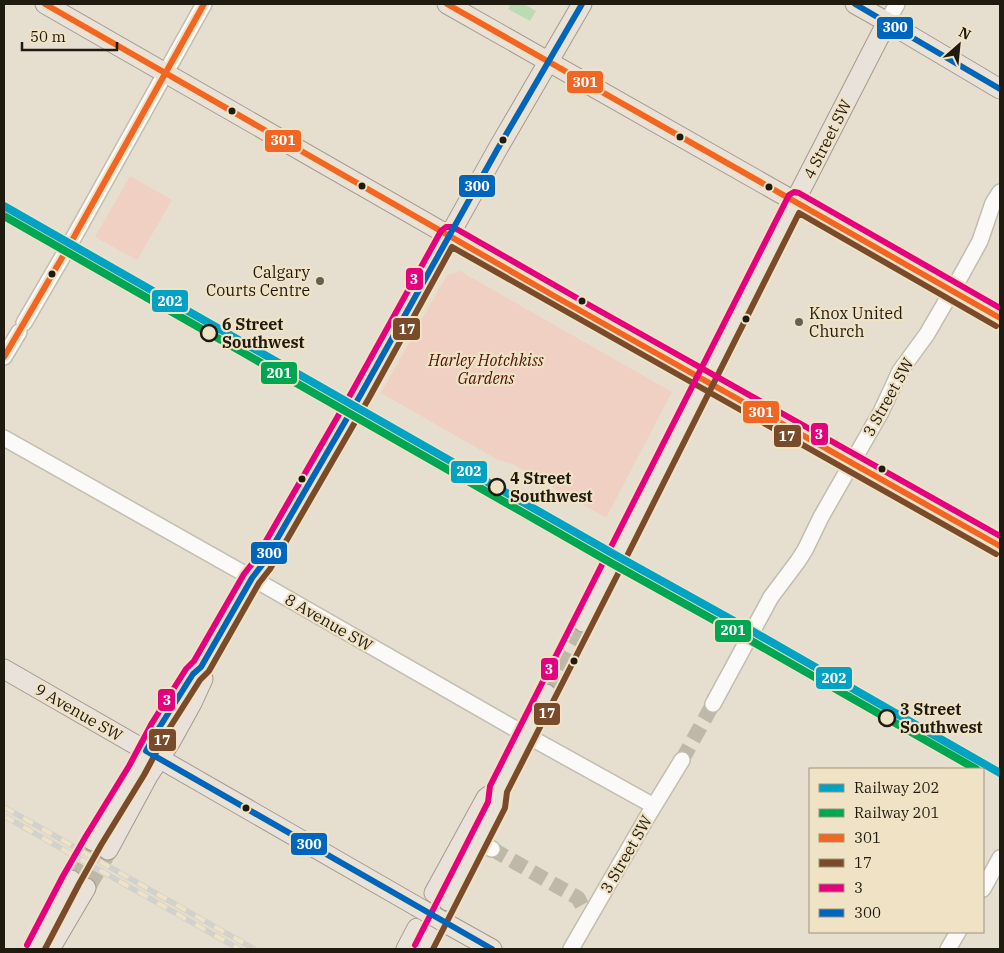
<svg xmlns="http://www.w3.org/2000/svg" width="1004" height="953" font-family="'IBM Plex Serif',serif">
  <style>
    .green { fill: #efd0c3 }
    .water { fill: #bbdcb2 }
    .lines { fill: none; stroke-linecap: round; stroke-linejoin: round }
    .minor-tunnel { stroke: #beb8a9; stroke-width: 15; stroke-dasharray: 15 8; stroke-linecap: butt }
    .major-tunnel { stroke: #beb8a9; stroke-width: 19; stroke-dasharray: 19 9; stroke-linecap: butt }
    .minor-casing { stroke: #c2bdb0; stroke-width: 18 }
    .major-casing { stroke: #a69a8a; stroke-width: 21 }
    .minor { stroke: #fbfaf8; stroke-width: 15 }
    .major { stroke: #e9e2db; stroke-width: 19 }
    .rail-casing { stroke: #d2d1cc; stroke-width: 5.5 }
    .rail { stroke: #f0e3c5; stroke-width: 4; stroke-dasharray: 11; stroke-linecap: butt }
    .major-bridge-casing { stroke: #a69a8a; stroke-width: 21; stroke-linecap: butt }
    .major-bridge { stroke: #e9e2db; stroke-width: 19 }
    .bus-1-casing { stroke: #f0e3c5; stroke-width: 10 }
    .bus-2-casing { stroke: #f0e3c5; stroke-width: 10 }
    .bus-3-casing { stroke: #f0e3c5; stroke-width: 10 }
    .bus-4-casing { stroke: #f0e3c5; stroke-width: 10 }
    .bus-1 { stroke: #f26522; stroke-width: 6 }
    .bus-2 { stroke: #7a4b2a; stroke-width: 6 }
    .bus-3 { stroke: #e5007d; stroke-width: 6 }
    .bus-4 { stroke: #0065bd; stroke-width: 6 }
    .rail-1-casing { stroke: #f0e3c5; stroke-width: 11 }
    .rail-2-casing { stroke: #f0e3c5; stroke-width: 11 }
    .rail-1 { stroke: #02a2c4; stroke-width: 8 }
    .rail-2 { stroke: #00a651; stroke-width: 8 }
    .bus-dot { fill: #201b10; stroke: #f0e3c5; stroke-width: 2 }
    .poi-dot { fill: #656053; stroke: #f0e3c5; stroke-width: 2 }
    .stop-dot { fill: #f0e3c5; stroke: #201b10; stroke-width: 2.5 }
    .labels { text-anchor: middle; stroke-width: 4.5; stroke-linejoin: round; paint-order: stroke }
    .street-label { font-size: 16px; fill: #201b10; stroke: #f0e3c5 }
    .poi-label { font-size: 16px; fill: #201b10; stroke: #f0e3c5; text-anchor: end }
    .stop-label { font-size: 16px; font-weight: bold; fill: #201b10; stroke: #f0e3c5; text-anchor: start }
    .park-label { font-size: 16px; font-style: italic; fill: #511208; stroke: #f0e3c5 }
    .line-badge { stroke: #f0e3c5; stroke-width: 2 }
    .badge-label { font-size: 14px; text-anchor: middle; font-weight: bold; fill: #fff }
  </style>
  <rect width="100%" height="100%" fill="#e6dfcf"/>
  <path class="green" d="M130,176L172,200L137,260L95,237Z
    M460,271L672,392L606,518L513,464L498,460L381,393L447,275Z"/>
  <path class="water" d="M511,4H524L536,11L530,21L508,9Z"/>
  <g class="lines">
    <path class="minor-tunnel" d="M682,760L713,704
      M492,849L578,898L584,909"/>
    <path class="major-tunnel" d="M546,694L583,622
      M71,880L93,841
      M86,888L108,850"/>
    <defs>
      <path id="minor" d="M887,22L897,4
        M24,323L70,244L204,4
        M4,357L19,332
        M4,438L252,578L526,735L654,806
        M713,704L771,597L798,561L805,550L821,517L881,412L900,371L927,334L963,272L980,241L993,203L1000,192
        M474,850L488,847L492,849
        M983,889L1000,858
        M571,949L646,819L682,760
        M948,949L958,932"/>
      <path id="major" d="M45,4L556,297L839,455L1000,546
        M447,4L1000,318
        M855,4L887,22L1000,89
        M583,622L795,201L887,22
        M4,669L416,906
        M93,841L137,770L159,728L193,674L201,667L252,578L262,565L361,394L497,150L582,4
        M108,850L148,776L171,741L192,703L203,679L201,668
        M434,893L486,798L497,790
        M448,901L497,804L498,790L546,694
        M449,925L492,949
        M35,949L71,880
        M50,949L86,888
        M406,949L417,928
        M423,949L430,936"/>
    </defs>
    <use href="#minor" class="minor-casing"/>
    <use href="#major" class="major-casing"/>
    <use href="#minor" class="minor"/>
    <use href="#major" class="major"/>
    <defs>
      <path id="rail" d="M4,807L254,949
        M4,816L239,949"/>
    </defs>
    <use href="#rail" class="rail-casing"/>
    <use href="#rail" class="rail"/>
    <defs>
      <path id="major-bridge" d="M416,906L449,925"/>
    </defs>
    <use href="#major-bridge" class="major-bridge-casing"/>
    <use href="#major-bridge" class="major-bridge"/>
    <defs>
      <path id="bus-1" d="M45,4L556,297L1000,546
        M447,4L1000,318
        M4,357L70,244L204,4"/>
      <path id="bus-2" d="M45,949L79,884L101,845L144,775L167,732L200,680L209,671L259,583L270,569L369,398L452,247L996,554
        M433,949L505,808L507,792L625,560L799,213L996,326"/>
      <path id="bus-3" d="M27,945L63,876L86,836L129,766L152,723L186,669L194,661L244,574L255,560L353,390L441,231L446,227H453L591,306L1000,536
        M415,945L488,802L490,786L789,195L794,192L799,193L1000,308"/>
      <path id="bus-4" d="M855,4L1000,89
        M492,949L146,751L159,728L193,674L201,667L252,578L262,565L361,394L497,150L582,4"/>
    </defs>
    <use href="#bus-1" class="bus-1-casing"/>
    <use href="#bus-2" class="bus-2-casing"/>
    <use href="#bus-3" class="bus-3-casing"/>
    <use href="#bus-4" class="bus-4-casing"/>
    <use href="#bus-1" class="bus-1"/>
    <use href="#bus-2" class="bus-2"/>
    <use href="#bus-3" class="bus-3"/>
    <use href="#bus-4" class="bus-4"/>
    <defs>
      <path id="rail-1" d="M4,206L617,556L752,631L1000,773"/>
      <path id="rail-2" d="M4,216L613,564L748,639L976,769"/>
    </defs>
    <use href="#rail-1" class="rail-1-casing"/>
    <use href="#rail-2" class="rail-2-casing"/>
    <use href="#rail-1" class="rail-1"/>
    <use href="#rail-2" class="rail-2"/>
  </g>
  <g class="bus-dot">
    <circle cx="232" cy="111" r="4.5"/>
    <circle cx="680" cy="137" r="4.5"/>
    <circle cx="503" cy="140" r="4.5"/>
    <circle cx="362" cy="186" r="4.5"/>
    <circle cx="769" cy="187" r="4.5"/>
    <circle cx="52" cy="274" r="4.5"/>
    <circle cx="582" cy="301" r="4.5"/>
    <circle cx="746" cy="319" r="4.5"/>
    <circle cx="882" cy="469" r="4.5"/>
    <circle cx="302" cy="479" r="4.5"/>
    <circle cx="574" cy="661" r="4.5"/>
    <circle cx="246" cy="808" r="4.5"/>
  </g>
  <g class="poi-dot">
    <circle cx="320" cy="281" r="5"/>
    <circle cx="799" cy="322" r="5"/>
  </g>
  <g class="stop-dot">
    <circle cx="209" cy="333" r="8"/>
    <circle cx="497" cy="487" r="8"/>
    <circle cx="887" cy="718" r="8"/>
  </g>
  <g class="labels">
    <g class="street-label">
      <text transform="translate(827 139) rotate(-63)" y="6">4 Street SW</text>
      <text transform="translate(888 397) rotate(-61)" y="6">3 Street SW</text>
      <text transform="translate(329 622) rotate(30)" y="6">8 Avenue SW</text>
      <text transform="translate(79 712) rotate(30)" y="6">9 Avenue SW</text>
      <text transform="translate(626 854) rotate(-60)" y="6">3 Street SW</text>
    </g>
    <g class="poi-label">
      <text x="310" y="278">Calgary<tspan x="310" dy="18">Courts Centre</tspan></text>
      <text x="809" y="319" text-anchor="start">Knox United<tspan x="809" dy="18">Church</tspan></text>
    </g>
    <g class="stop-label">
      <text x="222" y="330">6 Street<tspan x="222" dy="18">Southwest</tspan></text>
      <text x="510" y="484">4 Street<tspan x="510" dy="18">Southwest</tspan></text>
      <text x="900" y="715">3 Street<tspan x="900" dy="18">Southwest</tspan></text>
    </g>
    <g class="park-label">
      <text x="486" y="366">Harley Hotchkiss<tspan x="486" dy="18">Gardens</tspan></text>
    </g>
  </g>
  <g class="line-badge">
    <rect x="876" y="16" width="38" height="24" rx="5" fill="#0065bd"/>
    <rect x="566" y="70" width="38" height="24" rx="5" fill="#f26522"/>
    <rect x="264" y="129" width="38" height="24" rx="5" fill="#f26522"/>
    <rect x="458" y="174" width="38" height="24" rx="5" fill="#0065bd"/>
    <rect x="405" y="267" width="19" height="24" rx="5" fill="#e5007d"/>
    <rect x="151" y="289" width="38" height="24" rx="5" fill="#02a2c4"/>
    <rect x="392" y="317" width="29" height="24" rx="5" fill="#7a4b2a"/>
    <rect x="260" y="361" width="38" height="24" rx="5" fill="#00a651"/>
    <rect x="742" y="400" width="38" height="24" rx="5" fill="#f26522"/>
    <rect x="810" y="422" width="19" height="24" rx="5" fill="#e5007d"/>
    <rect x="773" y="424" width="29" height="24" rx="5" fill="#7a4b2a"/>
    <rect x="450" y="460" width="38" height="24" rx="5" fill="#02a2c4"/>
    <rect x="250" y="541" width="38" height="24" rx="5" fill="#0065bd"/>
    <rect x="714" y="619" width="38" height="24" rx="5" fill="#00a651"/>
    <rect x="540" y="657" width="19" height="24" rx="5" fill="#e5007d"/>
    <rect x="815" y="666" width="38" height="24" rx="5" fill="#02a2c4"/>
    <rect x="157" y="688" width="19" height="24" rx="5" fill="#e5007d"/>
    <rect x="533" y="702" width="28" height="24" rx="5" fill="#7a4b2a"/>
    <rect x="148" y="728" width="29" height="24" rx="5" fill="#7a4b2a"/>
    <rect x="290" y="832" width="38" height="24" rx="5" fill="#0065bd"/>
  </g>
  <g class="badge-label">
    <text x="895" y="32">300</text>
    <text x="585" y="87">301</text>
    <text x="283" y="145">301</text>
    <text x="477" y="191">300</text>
    <text x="414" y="284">3</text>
    <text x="170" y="306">202</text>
    <text x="407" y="334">17</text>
    <text x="279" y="378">201</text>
    <text x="761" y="417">301</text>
    <text x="819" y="439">3</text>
    <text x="787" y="441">17</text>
    <text x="469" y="476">202</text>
    <text x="269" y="558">300</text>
    <text x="733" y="635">201</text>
    <text x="549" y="674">3</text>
    <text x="834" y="683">202</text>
    <text x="167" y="705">3</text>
    <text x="547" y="718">17</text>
    <text x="162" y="745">17</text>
    <text x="309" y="849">300</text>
  </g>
  <rect width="1004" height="953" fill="none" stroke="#201b10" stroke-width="10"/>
  <rect x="809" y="768" width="175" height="165" fill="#f0e3c5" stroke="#9d937d"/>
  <rect x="819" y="784" width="25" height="8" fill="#02a2c4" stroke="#9d937d"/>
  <text x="854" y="793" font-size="15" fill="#201b10">Railway 202</text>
  <rect x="819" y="809" width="25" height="8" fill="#00a651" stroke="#9d937d"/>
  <text x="854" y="818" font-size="15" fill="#201b10">Railway 201</text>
  <rect x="819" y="834" width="25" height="8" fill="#f26522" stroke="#9d937d"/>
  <text x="854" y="843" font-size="15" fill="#201b10">301</text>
  <rect x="819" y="859" width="25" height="8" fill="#7a4b2a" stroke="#9d937d"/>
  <text x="854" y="868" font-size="15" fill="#201b10">17</text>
  <rect x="819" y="884" width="25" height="8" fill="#e5007d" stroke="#9d937d"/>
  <text x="854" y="893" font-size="15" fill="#201b10">3</text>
  <rect x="819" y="909" width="25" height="8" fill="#0065bd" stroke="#9d937d"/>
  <text x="854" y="918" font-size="15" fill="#201b10">300</text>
  <g transform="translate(959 45) rotate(27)" stroke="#f0e3c5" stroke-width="4" paint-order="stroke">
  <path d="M0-4L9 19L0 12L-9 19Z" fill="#201b10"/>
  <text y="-8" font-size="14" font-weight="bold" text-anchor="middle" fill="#201b10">N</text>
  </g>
  <path d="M22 42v8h95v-8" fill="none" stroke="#201b10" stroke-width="2.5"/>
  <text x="30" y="42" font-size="15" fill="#201b10" stroke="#f0e3c5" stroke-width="4" paint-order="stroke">50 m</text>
</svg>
